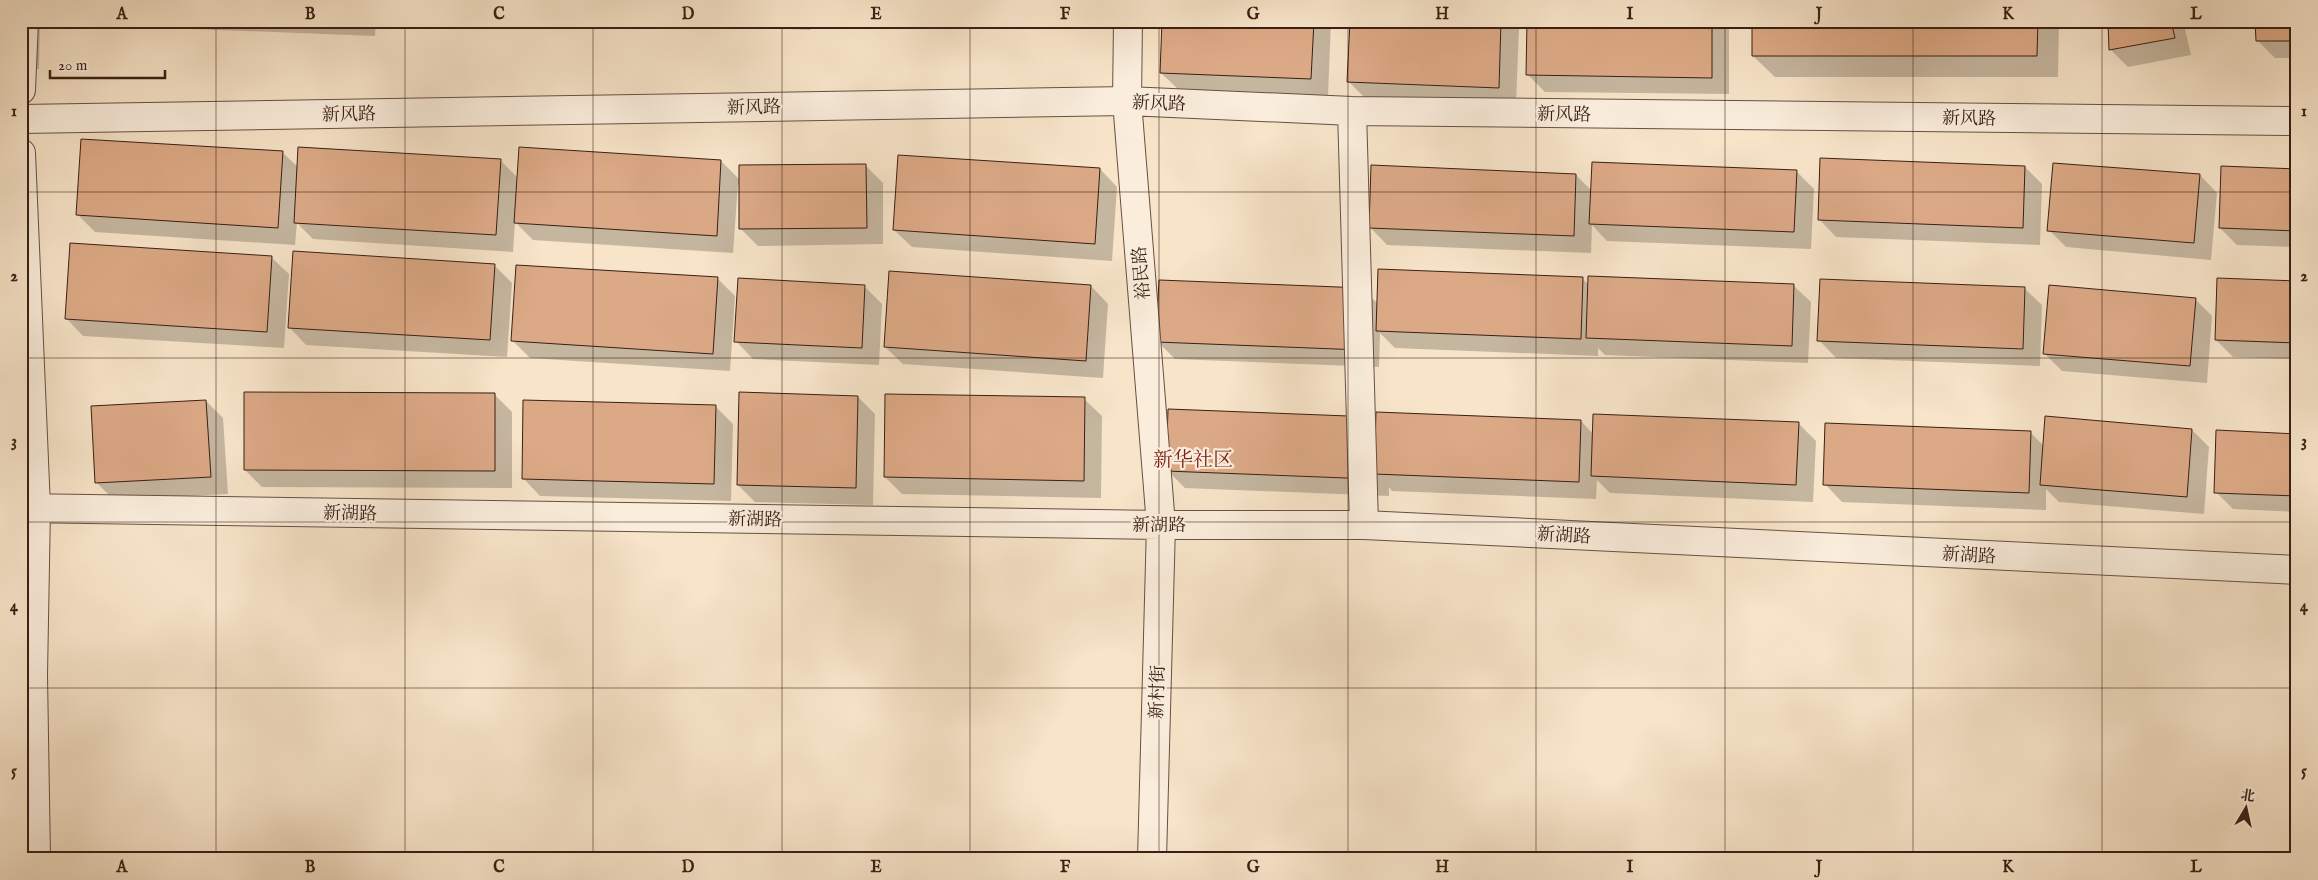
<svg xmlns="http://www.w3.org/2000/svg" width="2318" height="880" font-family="'IM FELL English','Noto Serif SC',serif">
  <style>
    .shadow { fill: #0003 }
    .building { fill: #dca986; stroke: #391f14 }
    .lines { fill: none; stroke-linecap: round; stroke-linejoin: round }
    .street-casing { stroke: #685041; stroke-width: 30 }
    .street { stroke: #faeddc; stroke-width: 28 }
    .grid { fill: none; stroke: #391f14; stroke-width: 1; stroke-opacity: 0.55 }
    .labels { text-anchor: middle; stroke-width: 4.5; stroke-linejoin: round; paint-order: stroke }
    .street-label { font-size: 18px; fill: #391f14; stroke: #faeddc }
    .quarter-label { font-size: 20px; fill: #7a1f14; stroke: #faeddc }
    .neatline { fill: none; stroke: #391f14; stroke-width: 2 }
    .grid-label { font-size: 16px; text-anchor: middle; font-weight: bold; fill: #391f14 }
  </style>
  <rect width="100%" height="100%" fill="#f7e4c9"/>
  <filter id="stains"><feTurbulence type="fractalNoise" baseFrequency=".004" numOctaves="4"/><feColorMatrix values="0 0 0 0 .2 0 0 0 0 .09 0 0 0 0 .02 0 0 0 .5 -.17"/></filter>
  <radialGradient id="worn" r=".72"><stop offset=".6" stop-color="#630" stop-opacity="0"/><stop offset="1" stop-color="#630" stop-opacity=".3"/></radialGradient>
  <path class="shadow" d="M21,21H40L39,69L21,68Z
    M159,21H376L375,36L166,28Z
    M600,21H810V30Z
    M821,21H893V24Z
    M1163,21H1331L1328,96L1179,90L1161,73Z
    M1351,21H1512L1519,28L1516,104L1366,99L1349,82Z
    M1528,21H1723L1729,27V94L1545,92L1528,75Z
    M1753,21H2059L2058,77H1775L1753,56Z
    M2110,21H2183L2191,55L2128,67L2111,50Z
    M2297,21V58H2275L2257,40Z
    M283,153L299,168L501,161L518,178L721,161L740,180L866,166L883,183V244L758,246L740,228V184H738L733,253L533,240L515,222L513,252L313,239L297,223L295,245L95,232L78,215Z
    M2025,167L2042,184L2040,245L1836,237L1819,219Z
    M1100,169L1117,187L1112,261L912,247L894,230Z
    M2297,170V247L2237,245L2220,228Z
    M1796,171L1814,189L1811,249L1607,241L1592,225L1591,253L1387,245L1370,227L1576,175L1592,191Z
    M2200,175L2217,193L2211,260L2066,247L2049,230Z
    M271,257L289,274L284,348L83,336L66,318Z
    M494,265L512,283L507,357L306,345L289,327Z
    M718,279L735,296L730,371L530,358L513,341Z
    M1583,279L1589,285H1793L1811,302L1808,363L1605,355L1598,348V356L1395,348L1380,333L1379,367L1175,359L1158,342L1363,289L1378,304Z
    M2297,282V359L2233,357L2216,340Z
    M1091,286L1108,304L1103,378L903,364L885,347Z
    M865,287L882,304L879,365L753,359L736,341Z
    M2024,288L2042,305L2040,366L1836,358L1819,340Z
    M2195,299L2212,316L2207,383L2062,371L2045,354Z
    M495,395L512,412V488L262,487L245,470Z
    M858,397L875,414L873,505L755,502L738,485Z
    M1084,399L1102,416L1101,498L902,494L885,477Z
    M206,401L223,418L228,494L114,500L97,483Z
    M715,406L733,424L731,501L540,496L523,478Z
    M1373,419L1377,422L1581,421L1594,435L1799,424L1816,441L1813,502L1610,493L1597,480L1596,499L1392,491L1389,487V496L1185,488L1168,471Z
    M2192,430L2209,447L2204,514L2059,502L2046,489V510L1842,502L1825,484L2030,432L2044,446Z
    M2297,435V512L2233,509L2216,492Z"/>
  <path class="building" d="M1162,21H1314L1311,79L1160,73Z
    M1350,21H1501L1499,88L1347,82Z
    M1527,21H1712V78L1526,75Z
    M1752,21H2038L2037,56H1752Z
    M2108,21H2171L2175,38L2109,50Z
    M2255,21H2297V41H2256Z
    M81,139L283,151L278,228L76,215Z
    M298,147L501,159L496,235L294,223Z
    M519,147L721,160L717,236L514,223Z
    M898,155L1100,168L1095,244L893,230Z
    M1820,158L2025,166L2023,228L1818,220Z
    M1592,162L1797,170L1794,232L1589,224Z
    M2053,163L2200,174L2194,243L2047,231Z
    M866,164L867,228L739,229V165Z
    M1371,165L1576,174L1574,236L1369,228Z
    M2221,166L2297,169V231L2219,228Z
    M70,243L272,256L267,332L65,319Z
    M293,251L495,264L490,340L288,328Z
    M516,265L718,277L713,354L511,341Z
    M1378,269L1583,277L1581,339L1376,331Z
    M889,271L1091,285L1086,361L884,347Z
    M1588,276L1794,284L1792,346L1586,338Z
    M738,278L865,285L862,348L734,342Z
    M2217,278L2297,281V343L2215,340Z
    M1820,279L2025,287L2023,349L1817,341Z
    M1159,280L1364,288L1362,350L1156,342Z
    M2049,285L2196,298L2190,366L2043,354Z
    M244,392L495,393V471L244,470Z
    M739,392L858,396L856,488L737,485Z
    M885,394L1085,397L1084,481L884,477Z
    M206,400L211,477L95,483L91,406Z
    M523,400L716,405L714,484L522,479Z
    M1168,409L1374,417L1372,479L1166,471Z
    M1376,412L1581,420L1579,482L1374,474Z
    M1593,414L1799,422L1796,485L1591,476Z
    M2045,416L2192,429L2187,497L2040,485Z
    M1825,423L2031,431L2029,493L1823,485Z
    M2216,430L2297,434V496L2214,493Z
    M1095,852V859H662L792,857Z"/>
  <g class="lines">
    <defs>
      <path id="street" d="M1128,21L1127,101L1161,525L1152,859
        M21,90L24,21
        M1352,111L1364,525
        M21,119L1127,101L1352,111L2297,121
        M21,153L36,508L33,675L36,859
        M21,508L1161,525H1364L2297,570"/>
    </defs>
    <use href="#street" class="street-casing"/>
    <use href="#street" class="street"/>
  </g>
  <path class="grid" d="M216,21V859M405,21V859M593,21V859M782,21V859M970,21V859M1159,21V859M1348,21V859M1536,21V859M1725,21V859M1913,21V859M2102,21V859M21,192H2297M21,358H2297M21,522H2297M21,688H2297"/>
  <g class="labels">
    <g class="street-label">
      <text transform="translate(1159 103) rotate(2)" y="6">新风路</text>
      <text transform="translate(754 107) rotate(-1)" y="6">新风路</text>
      <text transform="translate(349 114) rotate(-1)" y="6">新风路</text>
      <text transform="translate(1564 114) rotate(1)" y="6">新风路</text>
      <text transform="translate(1969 118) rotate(1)" y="6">新风路</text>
      <text transform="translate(1141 273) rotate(-95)" y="6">裕民路</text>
      <text transform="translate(350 513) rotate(1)" y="6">新湖路</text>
      <text transform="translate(755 519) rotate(1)" y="6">新湖路</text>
      <text x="1159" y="531">新湖路</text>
      <text transform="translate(1564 535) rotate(3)" y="6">新湖路</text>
      <text transform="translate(1969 555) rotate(3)" y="6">新湖路</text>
      <text transform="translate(1157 692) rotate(-88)" y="6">新村街</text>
    </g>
    <g class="quarter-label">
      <text x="1193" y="466">新华社区</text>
    </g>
  </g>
  <rect width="2318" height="880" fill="none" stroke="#f7e4c9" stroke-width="55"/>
  <g transform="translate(2246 808) rotate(9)" stroke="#faeddc" stroke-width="4" paint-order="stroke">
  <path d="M0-4L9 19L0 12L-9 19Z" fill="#391f14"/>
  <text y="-8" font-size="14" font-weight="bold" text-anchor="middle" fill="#391f14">北</text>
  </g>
  <path d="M50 70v8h115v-8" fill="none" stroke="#391f14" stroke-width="2.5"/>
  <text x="58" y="70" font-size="15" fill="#391f14" stroke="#faeddc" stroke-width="4" paint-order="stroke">20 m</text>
  <rect x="28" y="28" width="2262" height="824" class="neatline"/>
  <g class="grid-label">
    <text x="122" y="19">A</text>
    <text x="310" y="19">B</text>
    <text x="499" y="19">C</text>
    <text x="688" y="19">D</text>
    <text x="876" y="19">E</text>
    <text x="1065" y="19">F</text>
    <text x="1253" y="19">G</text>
    <text x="1442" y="19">H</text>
    <text x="1630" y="19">I</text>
    <text x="1819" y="19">J</text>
    <text x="2008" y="19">K</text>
    <text x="2196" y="19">L</text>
    <text x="14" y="116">1</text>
    <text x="2304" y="116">1</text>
    <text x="14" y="281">2</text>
    <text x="2304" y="281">2</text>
    <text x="14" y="446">3</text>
    <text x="2304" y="446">3</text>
    <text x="14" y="611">4</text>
    <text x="2304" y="611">4</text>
    <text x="14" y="776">5</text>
    <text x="2304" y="776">5</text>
    <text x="122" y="872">A</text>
    <text x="310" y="872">B</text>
    <text x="499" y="872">C</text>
    <text x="688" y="872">D</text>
    <text x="876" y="872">E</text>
    <text x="1065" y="872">F</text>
    <text x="1253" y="872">G</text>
    <text x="1442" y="872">H</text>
    <text x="1630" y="872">I</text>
    <text x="1819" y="872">J</text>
    <text x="2008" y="872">K</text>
    <text x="2196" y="872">L</text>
  </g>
  <rect width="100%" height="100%" filter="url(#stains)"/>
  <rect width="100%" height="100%" fill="url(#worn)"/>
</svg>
